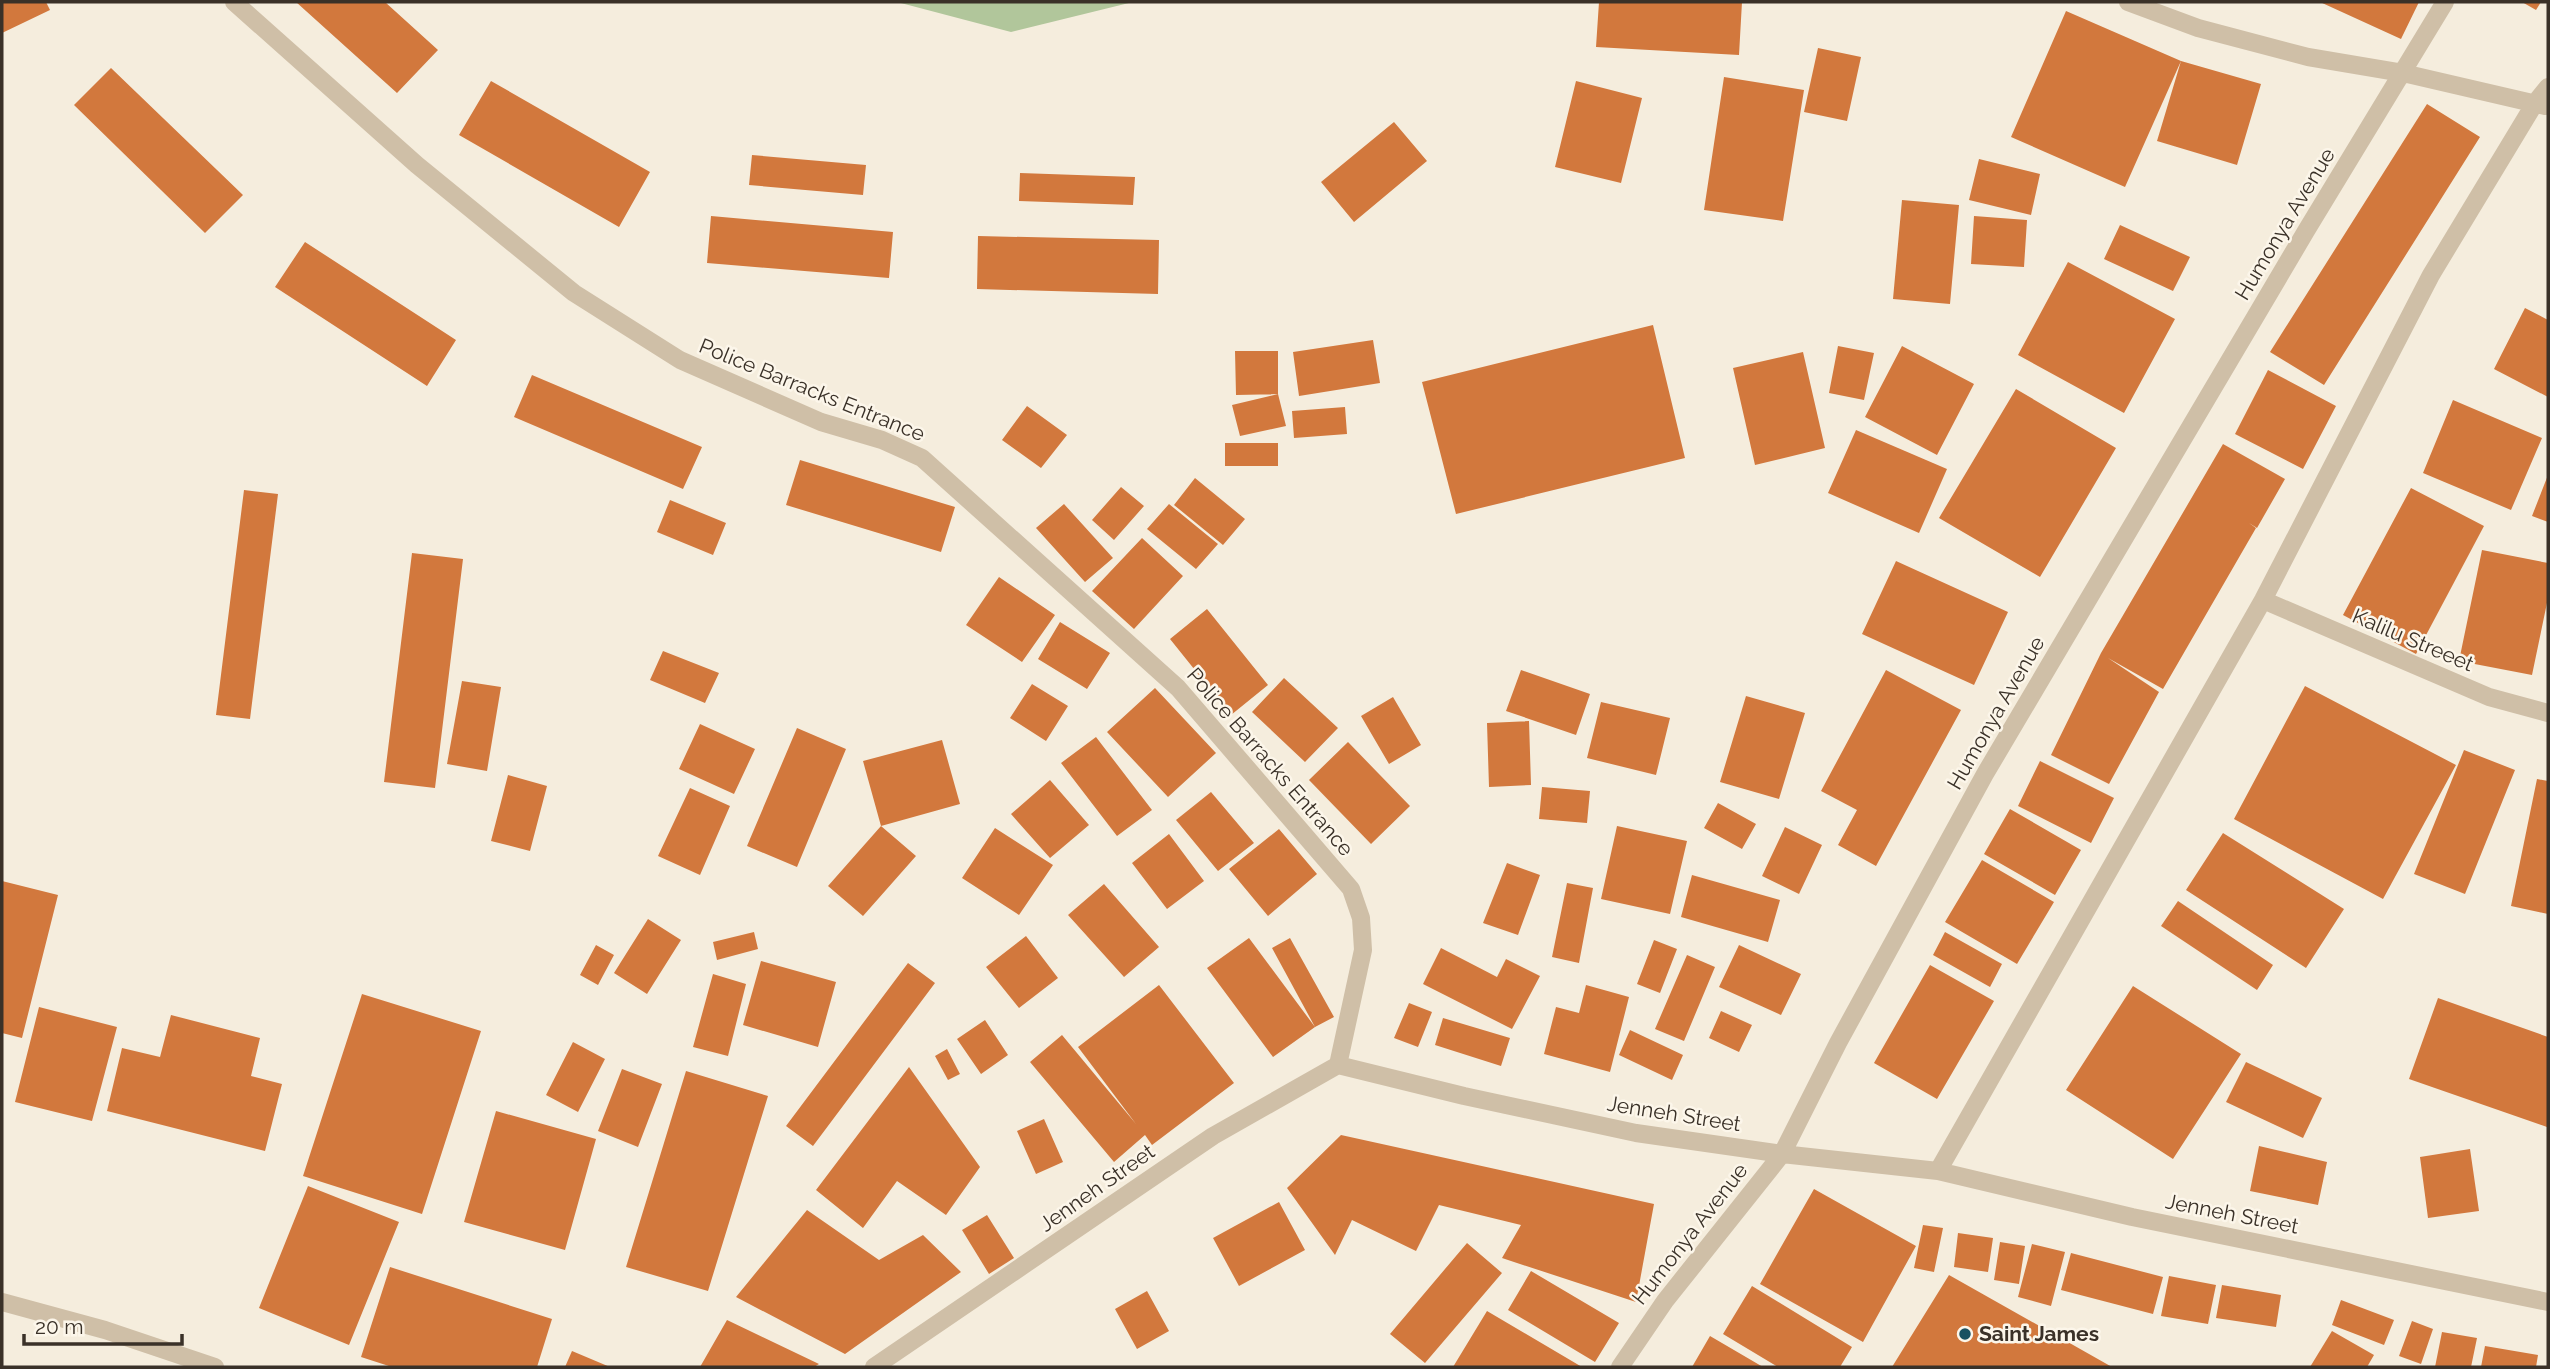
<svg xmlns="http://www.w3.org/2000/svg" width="2550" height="1369" font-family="Raleway,sans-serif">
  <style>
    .green { fill: #b1c69b }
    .building { fill: #d2783d }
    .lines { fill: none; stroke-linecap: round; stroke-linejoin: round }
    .minor { stroke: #cfbfa7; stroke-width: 18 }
    .poi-dot { fill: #195161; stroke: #fcf6ea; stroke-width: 2.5 }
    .labels { text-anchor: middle; stroke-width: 5; stroke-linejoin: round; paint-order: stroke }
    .street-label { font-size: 21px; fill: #3a3128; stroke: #fcf6ea }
    .poi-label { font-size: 21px; font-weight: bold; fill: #3a3128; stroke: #fcf6ea; text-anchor: start }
  </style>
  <rect width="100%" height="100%" fill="#f5eddd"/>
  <path class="green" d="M897,2H1133L1011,32Z"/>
  <path class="building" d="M2,2H46L50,10L2,33Z
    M296,2H385L438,50L397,93Z
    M1599,2H1742L1739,55L1596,47Z
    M2320,2H2419L2401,39Z
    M2522,2H2541L2536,10Z
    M2066,11L2181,61L2125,187L2011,137Z
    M1818,48L1861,57L1847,121L1804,112Z
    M2181,61L2261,84L2237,165L2157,141Z
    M111,68L243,195L205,233L74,105Z
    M1724,77L1804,90L1783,221L1704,210Z
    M491,81L650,172L619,227L459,135Z
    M1576,81L1642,98L1621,183L1555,167Z
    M2427,104L2480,137L2324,385L2270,352Z
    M1394,122L1427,161L1354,222L1321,182Z
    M752,155L866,165L863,195L749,185Z
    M1979,159L2040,174L2031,215L1969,200Z
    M1020,173L1135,177L1133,205L1019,201Z
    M1902,200L1959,205L1950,304L1893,299Z
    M711,216L893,232L889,278L707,263Z
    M1974,216L2027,220L2024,267L1971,264Z
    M2120,225L2190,257L2173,291L2104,259Z
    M978,236L1159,240L1158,294L977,289Z
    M305,242L456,340L427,386L275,287Z
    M2068,262L2175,319L2124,413L2018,355Z
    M2525,308L2548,320V397L2494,369Z
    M1653,325L1685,458L1456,514L1422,382Z
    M1373,340L1380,383L1299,396L1293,352Z
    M1838,346L1874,353L1864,400L1829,393Z
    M1902,346L1974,384L1937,455L1865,417Z
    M1235,351H1278V394L1236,395Z
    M1803,352L1825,448L1755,465L1733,368Z
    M2268,370L2336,406L2303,469L2235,434Z
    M532,375L702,447L683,489L514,417Z
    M2016,389L2116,448L2040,577L1939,518Z
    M1278,394L1286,426L1240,436L1232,405Z
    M2453,400L2542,438L2511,510L2423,473Z
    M1027,406L1067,435L1041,468L1002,440Z
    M1345,407L1347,434L1294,438L1292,411Z
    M1856,430L1947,469L1919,533L1828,493Z
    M1225,443H1278V466H1225Z
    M2223,444L2285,479L2257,528L2249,523L2256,528L2163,689L2108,658L2159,692L2109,784L2051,755L2101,653Z
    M800,460L955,507L941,552L786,505Z
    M2548,475V522L2532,516Z
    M1195,478L1245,519L1223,545L1174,505Z
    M1121,487L1144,506L1114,540L1092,520Z
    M2411,488L2484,526L2416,654L2343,615Z
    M244,490L278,494L250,719L216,715Z
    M670,500L726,523L713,555L657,532Z
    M1064,504L1113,558L1085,582L1036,528Z
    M1169,504L1218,544L1196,569L1147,529Z
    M1142,538L1183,576L1134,629L1092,591Z
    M2482,550L2548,563V598L2532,675L2459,661Z
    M412,553L463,559L435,788L384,782Z
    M1896,561L2008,612L1974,685L1862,634Z
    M999,577L1055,615L1022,662L966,625Z
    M1207,609L1268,685L1231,715L1170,639Z
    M1060,622L1110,653L1087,689L1038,659Z
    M663,651L719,673L705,703L650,680Z
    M1521,670L1590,694L1576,735L1506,711Z
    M1886,670L1961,710L1876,866L1838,845L1857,810L1821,791Z
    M1284,678L1338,728L1305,762L1252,712Z
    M462,681L501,687L487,771L447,764Z
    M1032,684L1068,706L1046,741L1010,718Z
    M2305,686L2456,765L2383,899L2234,819Z
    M1155,688L1216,753L1168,797L1107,732Z
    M1746,696L1805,713L1779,799L1720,782Z
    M1393,697L1421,745L1389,764L1361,716Z
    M1601,702L1670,718L1656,775L1587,758Z
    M1529,721L1531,785L1489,787L1487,723Z
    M700,724L755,749L734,794L679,769Z
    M797,728L846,749L797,867L747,846Z
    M1096,737L1152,810L1117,836L1061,763Z
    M942,740L960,804L881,826L916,856L863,916L828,886L881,826L863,761Z
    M1348,742L1410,806L1371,844L1309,780Z
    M2464,750L2515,770L2465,894L2414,874Z
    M2040,761L2114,798L2091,843L2018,806Z
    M508,775L547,786L530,851L491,841Z
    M2537,779L2548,781V914L2511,906Z
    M1050,780L1089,825L1050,858L1011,814Z
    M1542,787L1590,791L1587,823L1539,819Z
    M690,788L730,806L700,875L658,856Z
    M1211,792L1254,843L1218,871L1176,820Z
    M1718,803L1756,824L1742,849L1704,828Z
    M2010,809L2081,850L2055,895L1984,854Z
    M1617,826L1687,841L1670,914L1601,899Z
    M1785,827L1822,845L1799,894L1762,876Z
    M995,828L1053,865L1019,915L962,878Z
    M1279,829L1317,874L1268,916L1229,869Z
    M2223,833L2344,909L2306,968L2186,890Z
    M1169,834L1204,881L1167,909L1132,863Z
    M1982,860L2054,902L2017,964L1945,922Z
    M1507,863L1540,875L1518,935L1483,923Z
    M1692,875L1780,900L1768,942L1681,917Z
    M2,881L58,895L22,1038L2,1033Z
    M1567,883L1593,888L1579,963L1552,957Z
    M1104,884L1159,947L1124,977L1068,915Z
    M2178,901L2273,965L2257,990L2161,926Z
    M648,919L681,940L647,994L614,973Z
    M754,932L758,949L717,960L713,942Z
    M1945,932L2002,964L1990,987L1933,955Z
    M1026,936L1058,978L1019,1008L986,967Z
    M1249,938L1315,1027L1272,948L1290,938L1334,1017L1315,1027L1273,1057L1207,968Z
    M1654,940L1677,949L1660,993L1637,984Z
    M596,945L614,955L598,985L580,975Z
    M1739,945L1801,974L1781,1015L1719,987Z
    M1441,948L1497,977L1506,959L1540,976L1512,1029L1423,984Z
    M1687,955L1715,967L1684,1041L1655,1029Z
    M761,961L836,982L818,1047L743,1025Z
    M908,963L935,983L813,1146L786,1126Z
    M1930,965L1994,1001L1937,1099L1874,1063Z
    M713,974L746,984L728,1056L693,1047Z
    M1159,985L1234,1083L1152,1145L1145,1135L1114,1162L1030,1062L1062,1035L1136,1124L1078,1047Z
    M1586,985L1629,997L1610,1072L1544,1054L1556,1007L1579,1013Z
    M2133,986L2241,1054L2173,1159L2066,1090Z
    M362,994L481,1031L422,1214L303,1176Z
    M2438,998L2548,1037L2547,1127L2409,1079Z
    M1409,1003L1432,1012L1418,1047L1394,1038Z
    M39,1007L117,1027L92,1121L15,1102Z
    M1721,1011L1752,1025L1739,1052L1709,1038Z
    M171,1015L260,1038L251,1076L282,1084L265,1151L107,1111L122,1048L160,1057Z
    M1443,1018L1510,1038L1501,1066L1435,1045Z
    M985,1020L1008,1055L981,1074L957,1039Z
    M1630,1030L1683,1055L1672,1080L1619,1055Z
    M573,1042L605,1059L578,1112L546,1095Z
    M947,1049L960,1074L948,1080L935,1056Z
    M2246,1062L2322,1098L2303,1138L2226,1102Z
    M909,1067L980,1167L946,1215L897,1181L863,1228L816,1190Z
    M622,1069L662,1084L638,1147L598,1131Z
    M686,1071L768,1096L708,1291L626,1267Z
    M496,1111L596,1139L565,1250L464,1222Z
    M1044,1119L1063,1162L1036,1174L1017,1131Z
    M1341,1135L1654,1204L1636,1302L1502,1258L1521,1225L1439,1205L1416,1251L1352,1220L1335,1255L1287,1188Z
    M2259,1146L2327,1162L2318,1205L2250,1191Z
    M2470,1149L2479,1211L2428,1218L2420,1157Z
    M308,1186L399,1222L349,1345L259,1308Z
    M1814,1189L1916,1246L1863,1342L1760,1284Z
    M1279,1202L1305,1250L1239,1286L1213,1238Z
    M807,1210L879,1260L923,1235L961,1272L845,1354L736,1297Z
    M987,1215L1014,1258L989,1274L962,1230Z
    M1923,1225L1943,1228L1934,1272L1914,1268Z
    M1958,1233L1993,1238L1988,1272L1954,1267Z
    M2000,1242L2025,1246L2019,1284L1994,1280Z
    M1467,1243L1502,1273L1425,1363L1390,1334Z
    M2032,1244L2065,1252L2051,1306L2018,1297Z
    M2071,1253L2163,1277L2153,1314L2061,1290Z
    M390,1267L552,1319L537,1367H392L361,1357Z
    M1531,1271L1619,1323L1595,1362L1508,1310Z
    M1949,1275L2112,1367H1892Z
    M2169,1276L2216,1285L2208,1324L2161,1316Z
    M2222,1285L2281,1295L2276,1327L2216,1318Z
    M1752,1286L1852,1347L1840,1367H1778L1723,1334Z
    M1147,1291L1169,1331L1137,1349L1115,1309Z
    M2341,1300L2394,1320L2384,1345L2332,1325Z
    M1487,1311L1582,1367H1453Z
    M727,1320L819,1364L814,1367H700Z
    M2412,1321L2433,1329L2421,1364L2399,1356Z
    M2332,1331L2374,1355L2367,1367H2310Z
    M2442,1332L2477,1338L2471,1367H2435Z
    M1710,1336L1763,1367H1692Z
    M2485,1346L2538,1355L2536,1367H2481Z
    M572,1351L610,1367H565Z"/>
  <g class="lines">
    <path class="minor" d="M234,2L417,165L574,293L680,360L821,422L882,440L922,458L1178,688L1351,889L1361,918L1363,950L1338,1065
      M2128,2L2198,28L2308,57L2403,73L2545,106
      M2263,600L2489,697L2548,713
      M1938,1171L2263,600L2431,275L2535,103L2548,87
      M2,1302L105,1330L215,1367
      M874,1367L1213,1136L1338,1065L1464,1096L1636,1133L1782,1154L1938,1171L2132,1217L2548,1302
      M1620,1367L1665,1301L1782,1154L1838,1043L1985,774L2306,231L2445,2"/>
  </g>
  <circle class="poi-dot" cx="1965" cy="1334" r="7"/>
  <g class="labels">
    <g class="street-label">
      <text transform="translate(2285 224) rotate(-59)" y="7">Humonya Avenue</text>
      <text transform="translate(812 390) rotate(22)" y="7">Police Barracks Entrance</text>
      <text transform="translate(2413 640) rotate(23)" y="7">Kalilu Streeet</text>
      <text transform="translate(1996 713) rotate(-60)" y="7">Humonya Avenue</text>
      <text transform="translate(1270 762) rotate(49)" y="7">Police Barracks Entrance</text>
      <text transform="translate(1674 1114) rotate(9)" y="7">Jenneh Street</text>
      <text transform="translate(1097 1188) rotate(-35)" y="7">Jenneh Street</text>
      <text transform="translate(2232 1214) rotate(11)" y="7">Jenneh Street</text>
      <text transform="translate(1690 1234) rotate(-52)" y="7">Humonya Avenue</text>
    </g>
    <g class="poi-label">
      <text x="1979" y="1341">Saint James</text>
    </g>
  </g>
  <rect width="2550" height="1369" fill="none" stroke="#3a3128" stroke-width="7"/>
  <path d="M24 1334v10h158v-10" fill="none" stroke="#3a3128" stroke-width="3.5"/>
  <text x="35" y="1334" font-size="21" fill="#3a3128" stroke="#fcf6ea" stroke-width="5" paint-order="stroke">20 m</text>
</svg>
